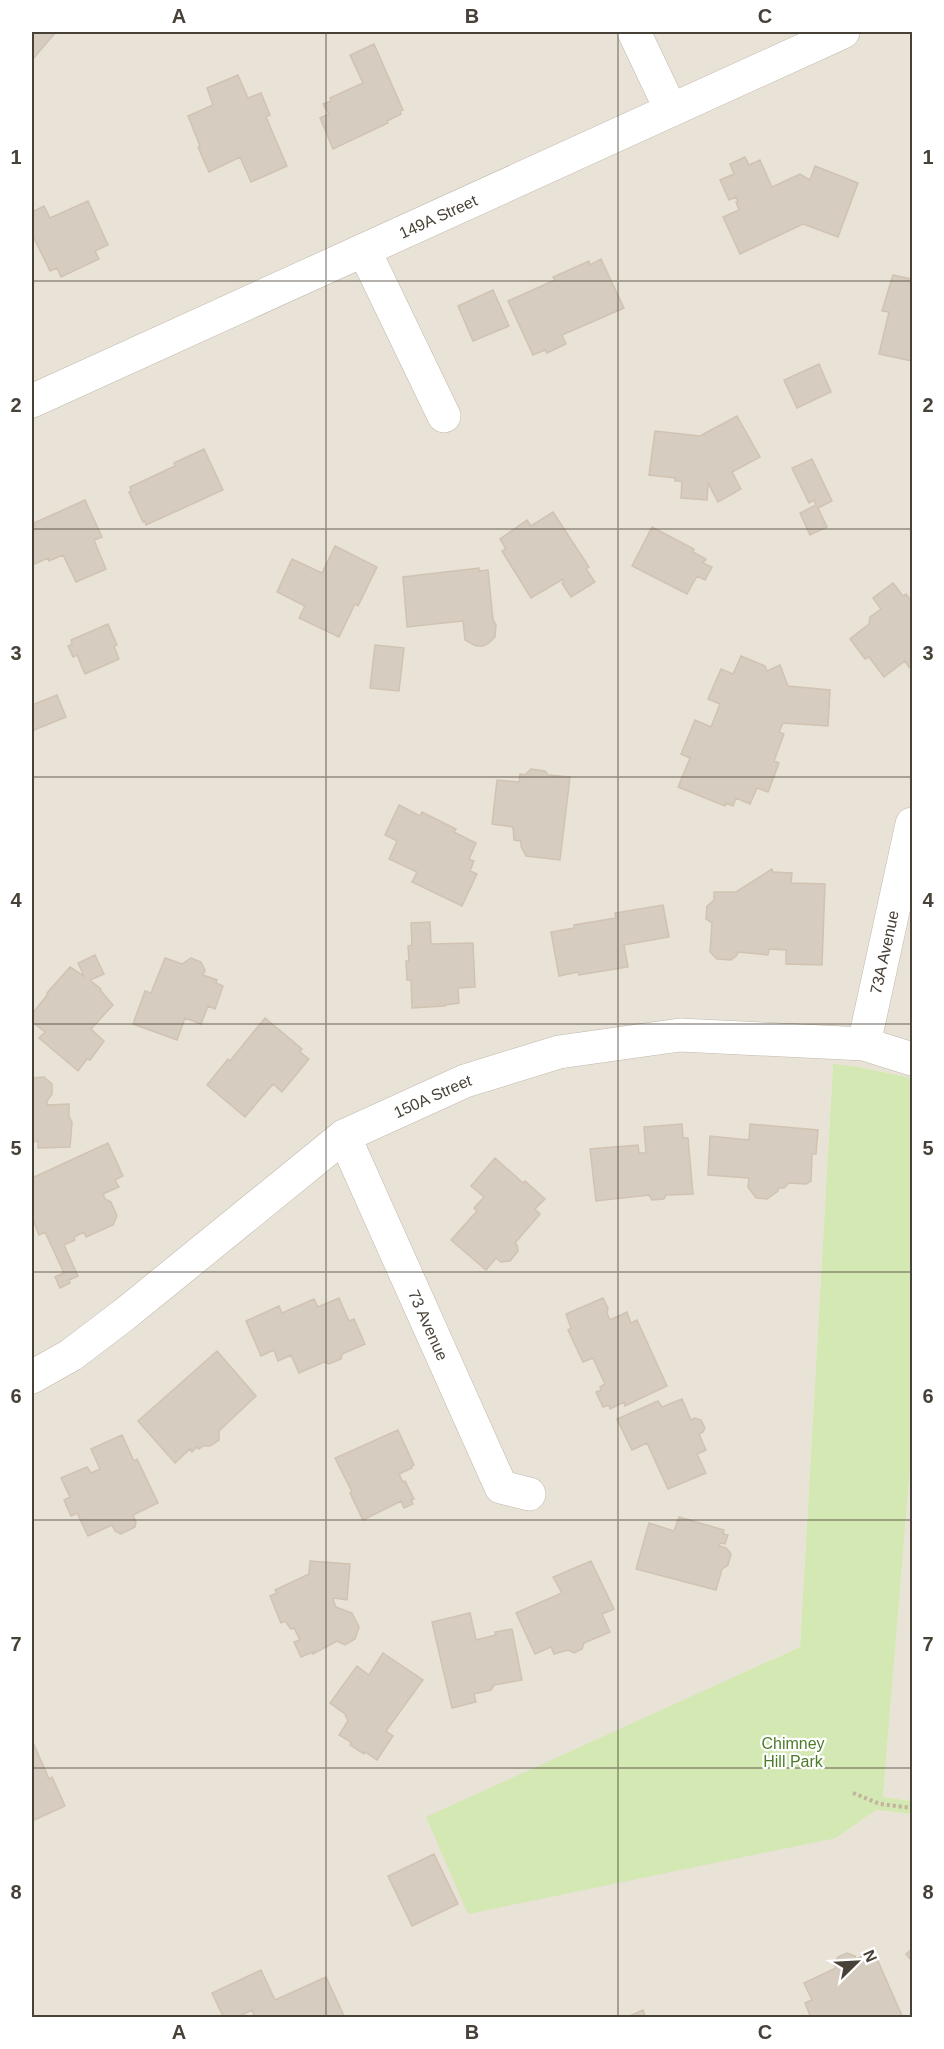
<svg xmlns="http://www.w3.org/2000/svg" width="944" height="2049" font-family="Helvetica,sans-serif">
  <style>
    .residential { fill: #e9e2d7 }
    .green { fill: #d3e8b2 }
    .building { fill: #d6ccbf; stroke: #d1c3b2; stroke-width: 1.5 }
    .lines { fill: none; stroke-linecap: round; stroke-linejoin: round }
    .minor-casing { stroke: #c0b8ac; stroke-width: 34 }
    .path { stroke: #c2b39d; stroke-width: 4; stroke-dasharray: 3 3; stroke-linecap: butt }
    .minor { stroke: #fff; stroke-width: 33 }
    .grid { fill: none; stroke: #484137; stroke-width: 1.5; stroke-opacity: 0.55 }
    .labels { text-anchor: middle; stroke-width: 4.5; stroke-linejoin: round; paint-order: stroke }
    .street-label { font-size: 16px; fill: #484137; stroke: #fff }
    .park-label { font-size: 16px; fill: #4c7b2a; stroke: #fff }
    .neatline { fill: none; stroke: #484137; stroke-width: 2 }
    .grid-label { font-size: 20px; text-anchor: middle; font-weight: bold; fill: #484137 }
  </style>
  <rect width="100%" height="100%" fill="#f5f1e9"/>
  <path class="residential" d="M32,32H912V1078L859,1067L833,1065L800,1647L426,1818L836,1838L876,1810L912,1814V2017L32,2018Z
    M912,1445V1801L883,1797Z"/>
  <path class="green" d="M833,1064L859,1067L912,1078V1445L883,1797L912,1801V1814L876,1810L836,1838L468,1914L426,1817L800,1647Z"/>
  <path class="building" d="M32,32H56L32,60Z
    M374,44L403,110L400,111L401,114L387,121L388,123L333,149L320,118L329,114L323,104L331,101L330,98L363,83L350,55Z
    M238,75L248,98L261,93L270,115L266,117L287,166L251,182L240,157L209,172L198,147L200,146L188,116L213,105L207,88Z
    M745,157L749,165L760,160L772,187L800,174L810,180L815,166L858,183L838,237L803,224L740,254L723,217L739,210L736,202H738L736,197L729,200L720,180L734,174L730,164Z
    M88,201L108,245L95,251L99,259L61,277L57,268L50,271L32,234V212L44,206L50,218Z
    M601,259L624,308L562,335L566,344L547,353L545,350L533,355L508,301L555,280L553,277L589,261L590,265Z
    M893,275L912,279V361L879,354L889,312L882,311Z
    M493,290L509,326L473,341L458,306Z
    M819,364L831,392L797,408L784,380Z
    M737,416L760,457L732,472L741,489L718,502L708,483L707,500L681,498L682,481H675V478L649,475L655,431L700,436Z
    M204,449L223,490L146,525L145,521L143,522L129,492L131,491L130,487L175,466L174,463Z
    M812,459L832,501L818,508L827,527L810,535L800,513L816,505L814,500L809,503L792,468Z
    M85,500L102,537L94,540L106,569L76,582L63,555L49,561L48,558L32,565V528L35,526L34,523Z
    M553,512L589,567L586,569L595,582L571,597L562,583L564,582L563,579L531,598L502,551L506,549L500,539L527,520L531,526Z
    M652,527L694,549L693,552L706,559L703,563L712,567L705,580L697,576L687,594L632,566Z
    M335,546L377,567L358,606L355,604L339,637L299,618L305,606L277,592L292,559L322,573Z
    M479,568V571L488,570L493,620L496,625L495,637L489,643L483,646H476L465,640L463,621L407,627L403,577Z
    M893,583L903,596L906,594L912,602V664L909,667L905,661L884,677L869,657L865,659L850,639L869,624L870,617L881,609L873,598Z
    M108,624L117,645L114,646L119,659L85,674L77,655L73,657L68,646L72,644L71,640Z
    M375,645L404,648L399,691L370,688Z
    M741,656L765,666L767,671L780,665L788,686L830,690L828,726L783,723L779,732L784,734L774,761L779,763L768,792L757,788L750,804L736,798L733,806L726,803L725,806L678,787L690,758L681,754L695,720L711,727L720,704L708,699L721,669L733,674Z
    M57,695L66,717L32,731V705Z
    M531,769L545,771L548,775L570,777L560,860L526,856L521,846V841L514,840L513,827L492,824L497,780L519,782L520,774L525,775Z
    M399,805L420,816L422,812L456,829L454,832L476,843L469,859L474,861L470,871L477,874L462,906L412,882L417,872L389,859L397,841L385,835Z
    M772,869L773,872L792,873L791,883L825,884L822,965L786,964V950L769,949L768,955L738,952L737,955L731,960L717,959L710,952L712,923L706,919L707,906L714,900V892H736Z
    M663,905L669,937L624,945L628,967L579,975L578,972L559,976L551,932L574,928V925L616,918L615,913Z
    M430,922L431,944L473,943L475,987L458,988L459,1003L445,1005V1006L412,1008L411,980H407L406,961H409L408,946L412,945L411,923Z
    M95,955L104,974L90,980L101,989L100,990L113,1005L91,1029L104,1041L90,1060L87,1059L78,1071L39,1038L45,1032L32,1022V1014L48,994L47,993L70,967L84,976L78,963Z
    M165,958L182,964L191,958L201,962L205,970L203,975L217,980L216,983L223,986L215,1009L208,1006L201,1024L185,1018L177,1040L133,1024L145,991L151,993Z
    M265,1018L302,1049L300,1052L309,1059L282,1092L273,1084L245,1117L207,1085L228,1059L230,1061Z
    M44,1077L52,1084V1094L47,1101V1105L69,1104V1117L72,1122L70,1147L38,1148V1141L32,1142V1078Z
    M682,1124L683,1138H688L693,1194L666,1195L664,1199L652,1200L649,1195L596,1201L590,1149L638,1145L639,1153H646L644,1127Z
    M750,1124L818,1130L816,1154H812L811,1181L806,1184L789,1183L784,1188H778V1191L767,1199L756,1198L748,1187L749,1178L708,1175L710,1136L749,1140Z
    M108,1143L123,1176L115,1180L119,1187L103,1194L105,1199L111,1202L117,1216L113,1225L86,1237L84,1232L74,1237L75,1240L64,1245L78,1276L69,1280L70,1283L60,1288L55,1277L64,1273L45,1232L39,1235L32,1217V1178Z
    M495,1158L523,1183L525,1181L545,1199L535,1209L540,1214L515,1243L517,1245L518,1251L510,1261L501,1262L496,1258L486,1270L451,1240L477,1211L474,1208L484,1197L471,1186Z
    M339,1298L349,1321L354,1319L365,1344L342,1354L341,1359L329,1364L324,1362L299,1373L291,1355L278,1361L274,1350L261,1356L246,1321L279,1306L282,1313L314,1299L318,1307Z
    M603,1298L608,1308L607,1313L610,1320L627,1312L631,1323L637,1320L667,1386L625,1406L624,1402L610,1409L609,1405L603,1407L596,1392L601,1390L600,1387L605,1384L593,1358L583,1362L568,1330L571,1328L566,1314Z
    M217,1351L256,1396L219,1431V1440L210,1446H203L199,1449L197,1447L192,1452L190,1449L175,1463L138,1421Z
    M682,1399L691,1420L695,1418L701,1420L705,1428L703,1432L699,1434L706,1450L697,1454L706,1473L668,1489L647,1443L632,1450L617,1419L658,1401L662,1407Z
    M398,1430L414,1465L411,1467L412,1468L399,1474L403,1482L405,1481L414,1499L411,1500L413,1504L404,1508L401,1501L363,1520L350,1493L352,1492L335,1458Z
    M122,1435L134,1461L137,1459L158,1503L133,1515L136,1522L135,1527L121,1534L115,1531L112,1525L88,1536L77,1513L71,1516L64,1500L70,1497L61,1478L87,1467L91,1473L100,1469L91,1449Z
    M679,1517L724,1530L723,1534L728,1535L725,1544L720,1543L719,1546L726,1548L731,1554L728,1565L722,1569L716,1590L636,1569L649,1523L674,1531Z
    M310,1561L350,1564L347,1600L334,1598L333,1600L336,1607L352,1613L359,1627L355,1639L345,1645L337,1641L313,1654V1652L301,1657L294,1642L300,1640L294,1628L291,1629L285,1621L281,1623L270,1596L277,1593L275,1590L309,1574Z
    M591,1561L614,1609L602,1614L610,1632L584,1643L582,1649L574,1653L568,1650L554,1654L551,1647L535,1654L516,1613L562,1593L553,1577Z
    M470,1613L476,1640L496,1635L495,1632L512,1629L522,1680L494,1685L491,1690L474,1694L476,1702L452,1708L432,1622Z
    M383,1653L423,1680L386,1731L393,1736L377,1760L365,1752L364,1754L350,1745L351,1742L339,1735L348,1721L345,1714L330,1703L357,1666L369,1675Z
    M32,1740L49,1779L52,1777L65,1806L32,1821Z
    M434,1854L458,1904L412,1926L388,1876Z
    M912,1949V1961L906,1954Z
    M874,1952L903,2018H811L805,2003L812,2000L804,1983L836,1968L834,1965L838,1957L847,1953L855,1956L856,1959Z
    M261,1970L275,2000L326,1977L345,2018H255L252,2010L236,2018H224L212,1993Z
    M643,2010L646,2018H625Z"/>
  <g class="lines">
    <defs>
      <g id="minor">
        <path d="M634,32L671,110"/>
        <path d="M364,250L444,416"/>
        <path id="s1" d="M32,401L843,32"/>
        <path id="s2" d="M864,1044L912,824"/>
        <path id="s3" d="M344,1136L501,1487L529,1494"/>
        <path id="s4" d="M32,1377L71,1355L125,1314L344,1136L465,1081L559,1052L680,1035L864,1044L912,1059"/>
      </g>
    </defs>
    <use href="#minor" class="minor-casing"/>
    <path class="path" d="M853,1793L880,1804L912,1808"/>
    <use href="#minor" class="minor"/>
  </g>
  <path class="grid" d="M326,32V2018M618,32V2018M32,281H912M32,529H912M32,777H912M32,1024H912M32,1272H912M32,1520H912M32,1768H912"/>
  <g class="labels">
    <g class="street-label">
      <text dy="6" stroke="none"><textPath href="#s1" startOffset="446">149A Street</textPath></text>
      <text dy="6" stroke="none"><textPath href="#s2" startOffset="94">73A Avenue</textPath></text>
      <text dy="6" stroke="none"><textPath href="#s4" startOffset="492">150A Street</textPath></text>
      <text dy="6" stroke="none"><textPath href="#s3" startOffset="207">73 Avenue</textPath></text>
    </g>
    <g class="park-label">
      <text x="793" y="1749">Chimney<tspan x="793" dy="18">Hill Park</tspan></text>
    </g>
  </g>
  <rect width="944" height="2049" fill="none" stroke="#ffffff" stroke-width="66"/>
  <g transform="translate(857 1962) rotate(66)" stroke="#ffffff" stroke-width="4.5" paint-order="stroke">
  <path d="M0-4.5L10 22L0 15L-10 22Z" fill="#484137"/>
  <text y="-9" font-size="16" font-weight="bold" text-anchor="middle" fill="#484137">N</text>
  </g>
  <rect x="33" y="33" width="878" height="1983" class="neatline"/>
  <g class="grid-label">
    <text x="179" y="23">A</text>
    <text x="472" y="23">B</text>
    <text x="765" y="23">C</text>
    <text x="16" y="164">1</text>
    <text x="928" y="164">1</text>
    <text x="16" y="412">2</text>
    <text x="928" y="412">2</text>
    <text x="16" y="660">3</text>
    <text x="928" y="660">3</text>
    <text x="16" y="907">4</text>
    <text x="928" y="907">4</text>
    <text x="16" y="1155">5</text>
    <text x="928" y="1155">5</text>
    <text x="16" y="1403">6</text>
    <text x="928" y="1403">6</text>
    <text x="16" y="1651">7</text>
    <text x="928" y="1651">7</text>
    <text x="16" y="1899">8</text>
    <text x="928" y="1899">8</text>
    <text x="179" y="2039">A</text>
    <text x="472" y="2039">B</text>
    <text x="765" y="2039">C</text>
  </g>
</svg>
